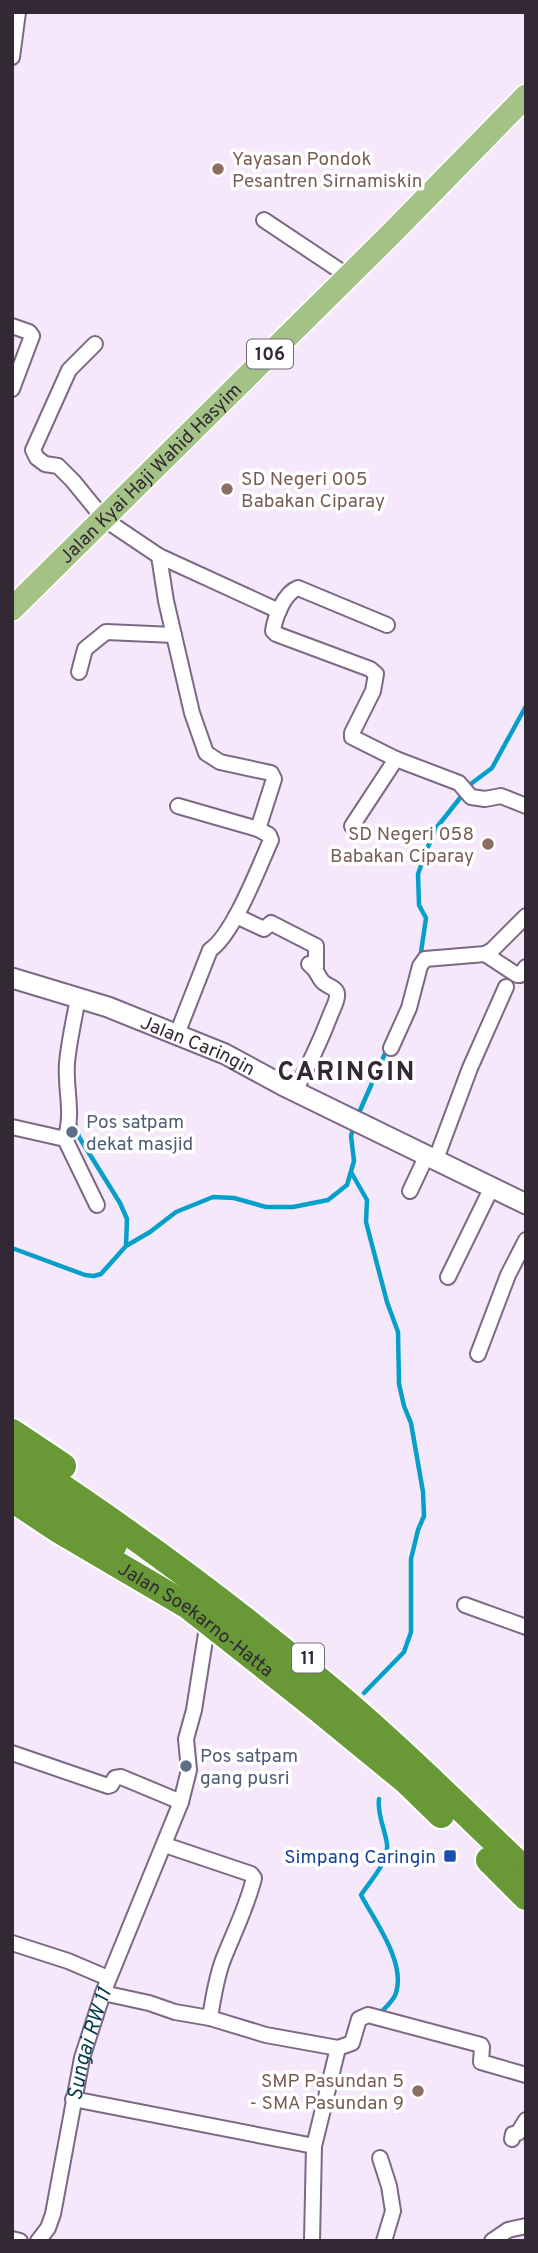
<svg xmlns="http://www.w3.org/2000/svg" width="538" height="2253" font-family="Overpass,sans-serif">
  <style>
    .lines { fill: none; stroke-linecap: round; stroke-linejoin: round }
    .stream { stroke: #059fca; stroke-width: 4.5 }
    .street-casing { stroke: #7d6885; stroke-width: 18 }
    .secondary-casing { stroke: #7d6885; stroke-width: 23 }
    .primary-casing { stroke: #fff; stroke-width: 26 }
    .highway-casing { stroke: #fff; stroke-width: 30 }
    .street { stroke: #fff; stroke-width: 14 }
    .secondary { stroke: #fff; stroke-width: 19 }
    .primary { stroke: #a4c286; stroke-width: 23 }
    .highway { stroke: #689936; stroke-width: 26 }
    .education-dot { fill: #8d6e63; stroke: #fff; stroke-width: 2.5 }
    .service-dot { fill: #5c6f8a; stroke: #fff; stroke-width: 2.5 }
    .transit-dot { fill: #1a4fb4; stroke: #fff; stroke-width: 2.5 }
    .labels { text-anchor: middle; stroke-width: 7; stroke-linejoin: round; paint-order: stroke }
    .shield { fill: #fff; stroke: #706972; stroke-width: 2 }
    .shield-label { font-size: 18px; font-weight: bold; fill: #322935 }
    .education-label { font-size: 19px; fill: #785e54; stroke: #fff; text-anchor: start }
    .street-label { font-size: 19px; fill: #322935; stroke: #fff }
    .service-label { font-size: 19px; fill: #4e5e75; stroke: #fff; text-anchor: start }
    .transit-label { font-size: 19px; fill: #164399; stroke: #fff; text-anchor: end }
    .water-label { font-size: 21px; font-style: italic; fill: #033c4e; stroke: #fff }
    .district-label { font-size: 26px; font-weight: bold; letter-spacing: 2px; fill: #322935; stroke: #fff }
  </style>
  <rect width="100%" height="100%" fill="#f6e8fb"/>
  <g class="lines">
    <path class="stream" d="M420,959L426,918L419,905L418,874L427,849L437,827L472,783L492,768L526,706
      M358,1115L387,1049
      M74,1121L79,1137L120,1203L127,1219L126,1246
      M351,1172L367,1200L366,1222L387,1302L398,1332L399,1384L404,1406L411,1423L423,1492L424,1516L418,1530L411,1559V1632L404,1652L364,1693
      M12,1248L85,1275L94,1276L101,1274L126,1246L150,1232L176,1212L213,1197L234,1198L266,1207H293L328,1200L347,1185L354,1161L351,1136L354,1126
      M378,2015C385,2008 393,2002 396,1993C406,1962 374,1920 361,1895C370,1881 389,1862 387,1844C385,1829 377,1815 379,1799"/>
    <defs>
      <g id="street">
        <path d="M12,57L18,12"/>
        <path d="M264,220L348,276"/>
        <path d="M12,326L29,332L32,336L12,389"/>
        <path d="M95,344L69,370L33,450L37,458L45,464L58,466L73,481L104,519L159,556L279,611"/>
        <path d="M159,556L166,601L192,713L206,753L220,762L271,773L274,779L258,829L269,835L271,840C259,867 233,935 210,950L177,1034"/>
        <path d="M79,672L85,649L106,632L174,635"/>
        <path d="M396,759L459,783L471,797L485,799L501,796L526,806"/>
        <path d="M178,806L258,829"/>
        <path d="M352,826L396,759L352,737V733L373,691L376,674L370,669L276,634L273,631C275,617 284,593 298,588L387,625"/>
        <path d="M236,916L264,929L271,923L316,946V969L309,964L310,965C317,970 317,975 322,981C327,987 338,987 337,996C337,1002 332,1010 330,1016C320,1042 308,1067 295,1091"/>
        <path d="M485,954L517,975H520L526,967"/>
        <path d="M391,1048L409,1008L420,966L425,959L485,954L492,950L526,916"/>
        <path d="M12,1127L65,1139C74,1114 65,1089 67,1063C69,1041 74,1020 78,998"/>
        <path d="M65,1139L97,1205"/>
        <path d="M436,1159L470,1068L506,987"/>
        <path d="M410,1191L427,1155"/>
        <path d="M448,1277L492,1187"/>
        <path d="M478,1354L508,1275L526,1240"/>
        <path d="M465,1605L526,1627"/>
        <path d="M12,1753L108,1786L111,1785L115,1778L121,1777L181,1802"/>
        <path d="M165,1845L251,1874L254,1878C247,1907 234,1932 223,1960C216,1979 213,1998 210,2018"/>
        <path d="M12,1943L68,1961L108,1978"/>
        <path d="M103,1993L149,2003L175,2012L210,2018L266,2035L338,2048L352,2043L359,2019L368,2015L481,2045L482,2047L481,2062L526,2075"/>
        <path d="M73,2099L314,2146"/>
        <path d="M512,2139L513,2134L518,2133L526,2120"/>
        <path d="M380,2158L389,2186L393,2211L384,2241"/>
        <path d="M12,2239L20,2241"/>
        <path id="s1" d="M38,2241L48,2228L53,2214L82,2058L103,1993L181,1802L189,1770L186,1739L194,1710L208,1621"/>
        <path d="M312,2241L314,2146L338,2048"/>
        <path d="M492,2241L508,2230L526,2226"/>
      </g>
      <g id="secondary">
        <path id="s2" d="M12,978L108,1007L225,1054L284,1086L526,1204"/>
      </g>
      <g id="primary">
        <path id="s3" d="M12,609L391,234L526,96"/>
      </g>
      <g id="highway">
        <path d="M12,1432L63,1466"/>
        <path d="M12,1454C125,1527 233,1607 336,1694C402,1750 463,1811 526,1871"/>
        <path d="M12,1475L85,1524L114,1545"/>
        <path id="s4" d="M12,1499L57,1529L188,1606L317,1708L406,1781L441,1815"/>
        <path d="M489,1860L526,1897"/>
      </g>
    </defs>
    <use href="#street" class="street-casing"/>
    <use href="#secondary" class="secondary-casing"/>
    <use href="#primary" class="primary-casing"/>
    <use href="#highway" class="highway-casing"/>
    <use href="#street" class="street"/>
    <use href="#secondary" class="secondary"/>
    <use href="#primary" class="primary"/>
    <use href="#highway" class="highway"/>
  </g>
  <g class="education-dot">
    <circle cx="218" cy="169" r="7"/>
    <circle cx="227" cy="489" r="7"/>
    <circle cx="488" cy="844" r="7"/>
    <circle cx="418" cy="2091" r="7"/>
  </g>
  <g class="service-dot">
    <circle cx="72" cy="1132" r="7"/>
    <circle cx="186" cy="1766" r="7"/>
  </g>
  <rect class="transit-dot" x="443" y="1849" width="14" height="14" rx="3.5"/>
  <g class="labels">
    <g class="shield">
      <rect x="247" y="339.5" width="46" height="29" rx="5"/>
      <rect x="292" y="1643.5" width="32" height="29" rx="5"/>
    </g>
    <g class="shield-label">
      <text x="270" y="360">106</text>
      <text x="308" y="1664">11</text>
    </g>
    <g class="education-label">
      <text x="232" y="165">Yayasan Pondok<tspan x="232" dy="22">Pesantren Sirnamiskin</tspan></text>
      <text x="241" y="485">SD Negeri 005<tspan x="241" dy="22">Babakan Ciparay</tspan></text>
      <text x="474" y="840" text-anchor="end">SD Negeri 058<tspan x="474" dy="22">Babakan Ciparay</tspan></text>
      <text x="404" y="2087" text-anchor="end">SMP Pasundan 5<tspan x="404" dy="22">- SMA Pasundan 9</tspan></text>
    </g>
    <g class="street-label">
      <text dy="7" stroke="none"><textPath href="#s3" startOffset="194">Jalan Kyai Haji Wahid Hasyim</textPath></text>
      <text dy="7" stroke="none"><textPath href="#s2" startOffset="198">Jalan Caringin</textPath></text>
      <text dy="7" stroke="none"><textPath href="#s4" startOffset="220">Jalan Soekarno-Hatta</textPath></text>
    </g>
    <g class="service-label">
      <text x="86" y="1128">Pos satpam<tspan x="86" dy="22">dekat masjid</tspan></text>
      <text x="200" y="1762">Pos satpam<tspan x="200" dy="22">gang pusri</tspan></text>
    </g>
    <g class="transit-label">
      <text x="436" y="1863">Simpang Caringin</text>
    </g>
    <g class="water-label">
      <text dy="7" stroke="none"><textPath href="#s1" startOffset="205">Sungai RW 11</textPath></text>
    </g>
    <g class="district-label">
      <text x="347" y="1080">CARINGIN</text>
    </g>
  </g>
  <rect width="538" height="2253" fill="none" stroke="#322935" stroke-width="28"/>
</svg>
